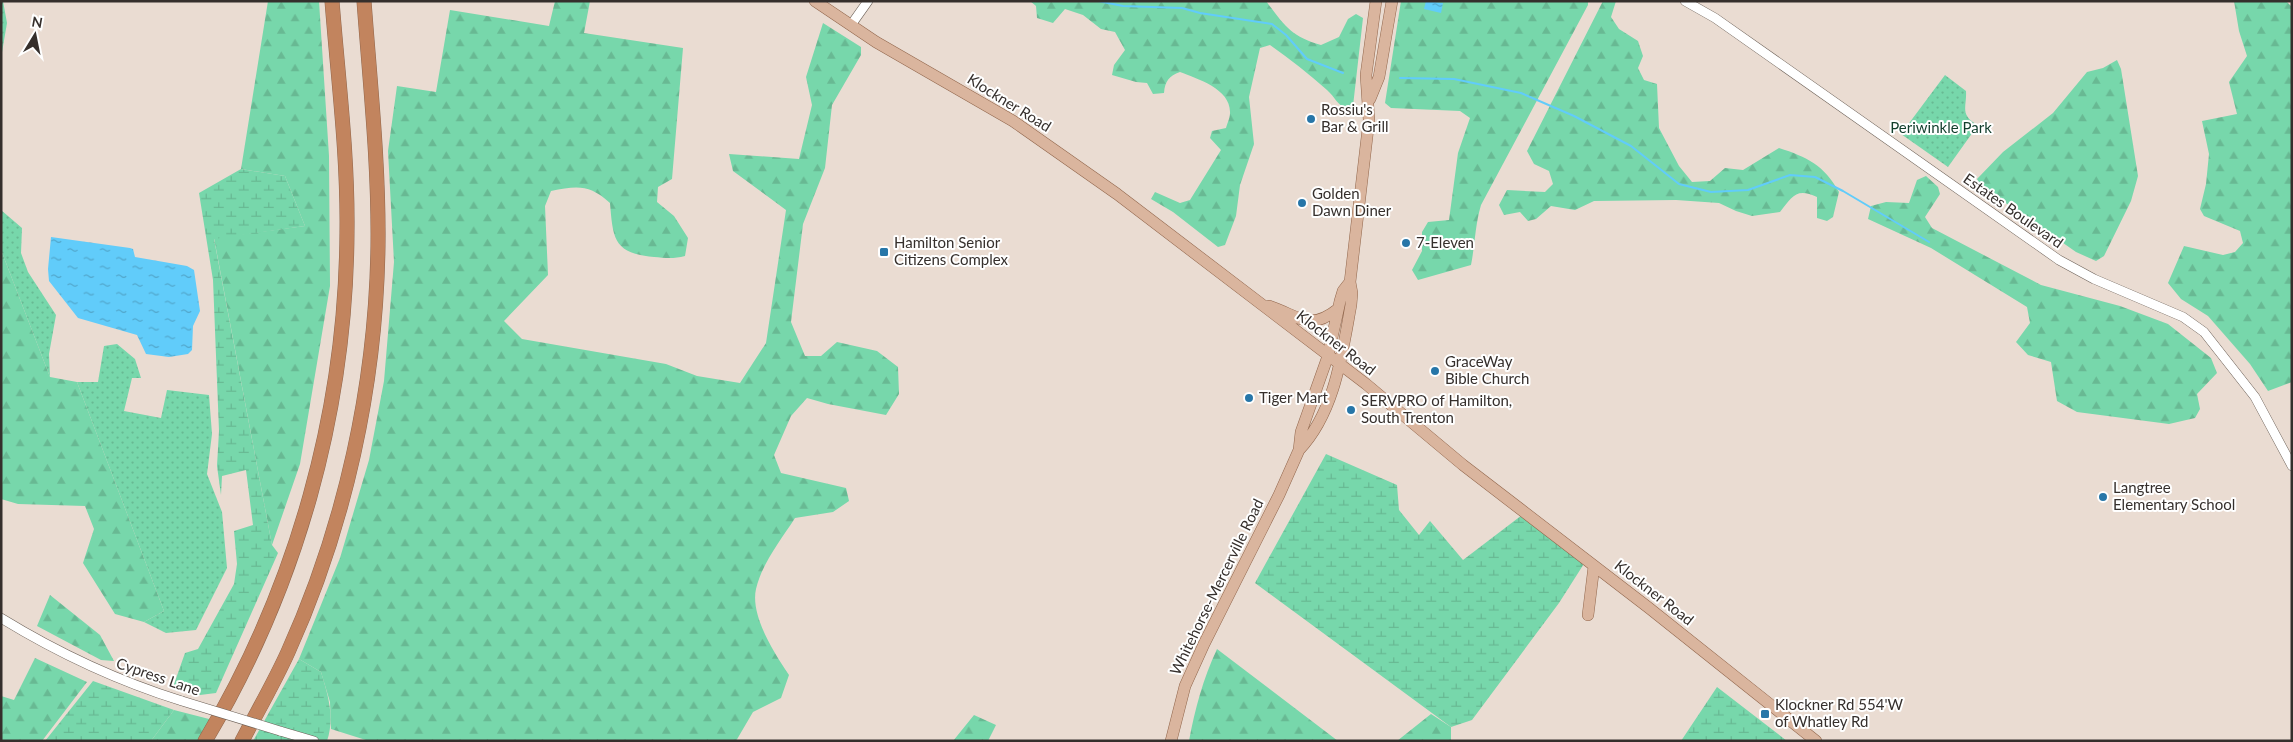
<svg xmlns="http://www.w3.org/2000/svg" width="2293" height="742" font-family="Lato,sans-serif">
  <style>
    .grass { fill: url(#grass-dots) }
    .forest { fill: url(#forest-firs) }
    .wetland { fill: url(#wetland-marsh) }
    .water { fill: url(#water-ripples) }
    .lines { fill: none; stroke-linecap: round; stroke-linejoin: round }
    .stream { stroke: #61ccfa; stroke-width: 2 }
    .minor-casing { stroke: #6c6057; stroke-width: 10 }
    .major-casing { stroke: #91664c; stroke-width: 12 }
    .highway-casing { stroke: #91664c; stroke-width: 15 }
    .minor { stroke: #fff; stroke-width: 9 }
    .major { stroke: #dab59e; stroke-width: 11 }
    .highway { stroke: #c2845e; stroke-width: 14 }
    .minor-bridge-casing { stroke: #6c6057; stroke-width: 10; stroke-linecap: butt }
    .minor-bridge { stroke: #fff; stroke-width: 9 }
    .poi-dot { fill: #2776a8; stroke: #fff; stroke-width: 2 }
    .labels { text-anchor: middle; stroke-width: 4; stroke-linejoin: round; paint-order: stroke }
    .street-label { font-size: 15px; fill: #352f2c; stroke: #fff }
    .poi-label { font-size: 15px; fill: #352f2c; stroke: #fff; text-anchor: start }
    .park-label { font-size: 15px; fill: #113e2c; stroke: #fff }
  </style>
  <defs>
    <pattern id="grass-dots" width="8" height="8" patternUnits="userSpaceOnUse" patternTransform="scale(1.25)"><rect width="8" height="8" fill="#77d7ab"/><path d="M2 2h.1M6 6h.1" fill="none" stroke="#68b993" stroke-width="1.8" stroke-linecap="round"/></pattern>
    <pattern id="forest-firs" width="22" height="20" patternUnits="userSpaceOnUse" patternTransform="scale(1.25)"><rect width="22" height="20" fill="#77d7ab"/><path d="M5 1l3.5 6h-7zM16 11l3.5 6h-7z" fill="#68b993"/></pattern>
    <pattern id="wetland-marsh" width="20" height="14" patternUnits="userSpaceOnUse" patternTransform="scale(1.25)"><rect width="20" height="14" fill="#77d7ab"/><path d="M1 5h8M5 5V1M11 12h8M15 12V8" fill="none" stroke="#68b993"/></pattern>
    <pattern id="water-ripples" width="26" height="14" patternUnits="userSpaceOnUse" patternTransform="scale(1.25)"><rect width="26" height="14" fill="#61ccfa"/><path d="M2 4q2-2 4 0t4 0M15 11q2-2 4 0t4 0" fill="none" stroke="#51a6cb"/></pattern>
  </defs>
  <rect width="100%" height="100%" fill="#eadcd2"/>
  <path class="grass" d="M1,1H3L7,23L1,58Z
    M1945,75L1966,91C1967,107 1959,115 1978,125L1948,167L1901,134Z
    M1,210L22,228L21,253L28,272L56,315L49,354L50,377L1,250Z
    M117,344L135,359L141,378H132L124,411L161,418L167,390L209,395L212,434L207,474L222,512L227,568L196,630L166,633L144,622L164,611L77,382H98L104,346Z"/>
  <path class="forest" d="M268,1H319L329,156L330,286L300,464L272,545L214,238L305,226L285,176L241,169Z
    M555,1H590L584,33L683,48L672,179L658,187L657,202L674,216L688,238L685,256C674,259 665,258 654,257C614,253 613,240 610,203C589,184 577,186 551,191L545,206L548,275L504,321L522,339L666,364L697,376L740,383L766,343L786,210L733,171L729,154L799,159L812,105L806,77L823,23L861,47V55L832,105L825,168L803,224L791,322L805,356H821L837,342L877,351L898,367L899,394L886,415L828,404L807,398L791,416L774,455L781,473L846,488L849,501L833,512L795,518C781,540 762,563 756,589C750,616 775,654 789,675L781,698L753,712L736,741H369L331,729L330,702L321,672L299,659L340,558L369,460L384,381L394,262L388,151L397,86L436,92L450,10L549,26Z
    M1030,1H1266C1284,25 1291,37 1321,45L1339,37L1348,19L1356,14L1363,18L1353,106L1347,109C1337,105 1335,97 1327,90C1309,74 1290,59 1270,45L1260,48L1249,97L1254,144L1240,185L1236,216L1225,245L1218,247L1173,212L1151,199L1155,192L1180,203L1190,200L1221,150L1210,138L1212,131L1226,128C1227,124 1230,118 1230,113C1231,89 1198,79 1180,72C1169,76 1165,81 1164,93L1153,94L1147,83L1136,82L1112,75L1114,65L1125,50L1115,32L1101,29L1083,15L1065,9L1053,23L1037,18L1036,6Z
    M1401,1H1588V5L1481,205C1475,225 1475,245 1471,265L1418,280L1412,270L1422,251V232L1428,222L1449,220L1458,153L1470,118L1460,111L1391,108L1385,103Z
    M1603,1H1616L1611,17L1619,29L1638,41L1643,56L1638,68L1644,80L1657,84L1659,128L1679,166L1692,182L1710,181L1725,168L1743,170L1779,148C1807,157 1824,165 1839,192L1833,217L1827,221L1817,218V197C1796,187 1792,197 1780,212L1752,216L1736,211L1719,203L1676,200L1594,201L1575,210L1551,206L1536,219L1528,221L1520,212L1504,215L1499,205L1507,190L1545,192L1553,184L1549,171L1534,164L1527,151Z
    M2234,1H2286L2292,7V382L2268,391L2250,364L2208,316L2181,299L2168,283L2184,246L2223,255L2235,252L2243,243L2240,231L2204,216L2200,209L2206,184L2209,154L2202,121L2237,114L2229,82L2247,56L2239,31Z
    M2117,60L2121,69L2138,176L2131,201L2104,256L2096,261L2076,252L1980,185L1977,179L2003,152L2053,113L2087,72L2103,68Z
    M1926,176L1938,187L1940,194L1925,217L1932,228L2041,285L2120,306L2168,324L2211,358L2217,373L2197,394L2200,409L2195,418L2169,424L2077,412L2057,401L2051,362L2028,355L2016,342L2030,323L2027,307L1931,248L1868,219L1871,206L1886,202L1909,203L1917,180Z
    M1,250L50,377L77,382L164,611L144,622L115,614L83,563L94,529L85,506L18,504L1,499Z
    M50,595L100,635L114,661L101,660L37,626Z
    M1217,649L1338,741H1189C1195,709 1203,679 1217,649Z
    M35,658L87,682L42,741H1V696L14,700Z
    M174,710L213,720L197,741H151Z
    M1431,714L1451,727V741H1397Z
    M974,715L996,725L988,741H953Z"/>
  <path class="wetland" d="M241,169L285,176L305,226L214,239L272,545L278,553L216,693L200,695L173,687L185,653L198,649L234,584L237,564L234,531L253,525L246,470L222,476L221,495L217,466L219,431L213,280L199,193Z
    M1326,454L1397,485L1399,510L1419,535L1430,521L1463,560L1526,512L1587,559L1559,603L1472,720L1451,727L1255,583Z
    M299,659L321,672C328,695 335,717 327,741H253Z
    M93,681L174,710L151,741H45Z
    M1717,687L1787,741H1681Z"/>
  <path class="water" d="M1426,1L1443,3L1441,13L1424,9Z
    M51,237L130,248L133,249L135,257L187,266L194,270L200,311L193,326L192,350L188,354L169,357L146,354L137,335L78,318L49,281L48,269Z"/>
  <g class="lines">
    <path class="stream" d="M1098,1L1123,6L1182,8L1200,13L1272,24L1286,35L1307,59L1343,73
      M1400,78L1454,79L1521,93L1574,116L1631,146L1679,184L1711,192L1748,190L1790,175L1815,177L1843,191L1929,242"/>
    <defs>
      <path id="minor" d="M1685,1L1715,18L2059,260L2094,279L2183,317L2204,332L2255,397L2292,466
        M851,25L868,1
        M1,618C58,653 118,681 182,701
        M280,731L314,741"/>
      <path id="major" d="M815,1L876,42L1013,121L1117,194L1366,384L1463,465L1649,608L1816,741
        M1370,99L1379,77L1392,1
        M1269,306C1299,316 1309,332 1338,309
        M1299,450C1335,412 1342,354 1351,305L1352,293L1350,282L1369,120L1366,75L1376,1
        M1588,615L1594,566
        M1171,741L1185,686L1204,644L1279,495L1299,450L1301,432L1328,356L1340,301L1343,291L1350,282"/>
      <path id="highway" d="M205,741C297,587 346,411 347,232C348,155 338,78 332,1
        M242,741C257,712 274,683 288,652C345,526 376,385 378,246C379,165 370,83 364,1"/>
    </defs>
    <use href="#minor" class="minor-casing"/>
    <use href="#major" class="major-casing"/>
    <use href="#highway" class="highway-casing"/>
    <use href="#minor" class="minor"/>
    <use href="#major" class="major"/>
    <use href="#highway" class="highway"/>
    <defs>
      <path id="minor-bridge" d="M182,701L280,731"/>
    </defs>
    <use href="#minor-bridge" class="minor-bridge-casing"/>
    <use href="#minor-bridge" class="minor-bridge"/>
  </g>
  <g class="poi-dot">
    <circle cx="1311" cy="119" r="5"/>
    <circle cx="1302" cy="203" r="5"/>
    <circle cx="1406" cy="243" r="5"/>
    <rect x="879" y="247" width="10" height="10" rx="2.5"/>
    <circle cx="1435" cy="371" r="5"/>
    <circle cx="1249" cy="398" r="5"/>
    <circle cx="1351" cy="410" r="5"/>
    <circle cx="2103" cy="497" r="5"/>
    <rect x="1760" y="709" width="10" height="10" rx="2.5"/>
  </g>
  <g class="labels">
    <g class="street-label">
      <text transform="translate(1009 103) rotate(32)" y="5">Klockner Road</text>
      <text transform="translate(2013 211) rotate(35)" y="5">Estates Boulevard</text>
      <text transform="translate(1336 343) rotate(38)" y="5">Klockner Road</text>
      <text transform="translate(1217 587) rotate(-64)" y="5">Whitehorse-Mercerville Road</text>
      <text transform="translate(1654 593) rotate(38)" y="5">Klockner Road</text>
      <text transform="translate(158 677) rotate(19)" y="5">Cypress Lane</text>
    </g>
    <g class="poi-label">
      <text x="1321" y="115">Rossiu's<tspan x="1321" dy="17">Bar &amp; Grill</tspan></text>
      <text x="1312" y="199">Golden<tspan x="1312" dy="17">Dawn Diner</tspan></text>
      <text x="894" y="248">Hamilton Senior<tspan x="894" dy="17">Citizens Complex</tspan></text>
      <text x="1416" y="248">7-Eleven</text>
      <text x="1445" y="367">GraceWay<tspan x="1445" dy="17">Bible Church</tspan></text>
      <text x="1259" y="403">Tiger Mart</text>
      <text x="1361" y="406">SERVPRO of Hamilton,<tspan x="1361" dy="17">South Trenton</tspan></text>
      <text x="2113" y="493">Langtree<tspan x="2113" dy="17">Elementary School</tspan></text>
      <text x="1775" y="710">Klockner Rd 554'W<tspan x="1775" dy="17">of Whatley Rd</tspan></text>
    </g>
    <g class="park-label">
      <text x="1941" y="133">Periwinkle Park</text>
    </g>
  </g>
  <rect width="2293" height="742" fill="none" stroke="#352f2c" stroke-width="5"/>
  <g transform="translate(35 35) rotate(10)" stroke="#ffffff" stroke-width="4" paint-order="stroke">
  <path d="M0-4L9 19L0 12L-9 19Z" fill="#352f2c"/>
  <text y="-8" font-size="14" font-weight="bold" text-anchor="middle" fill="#352f2c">N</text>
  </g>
</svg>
